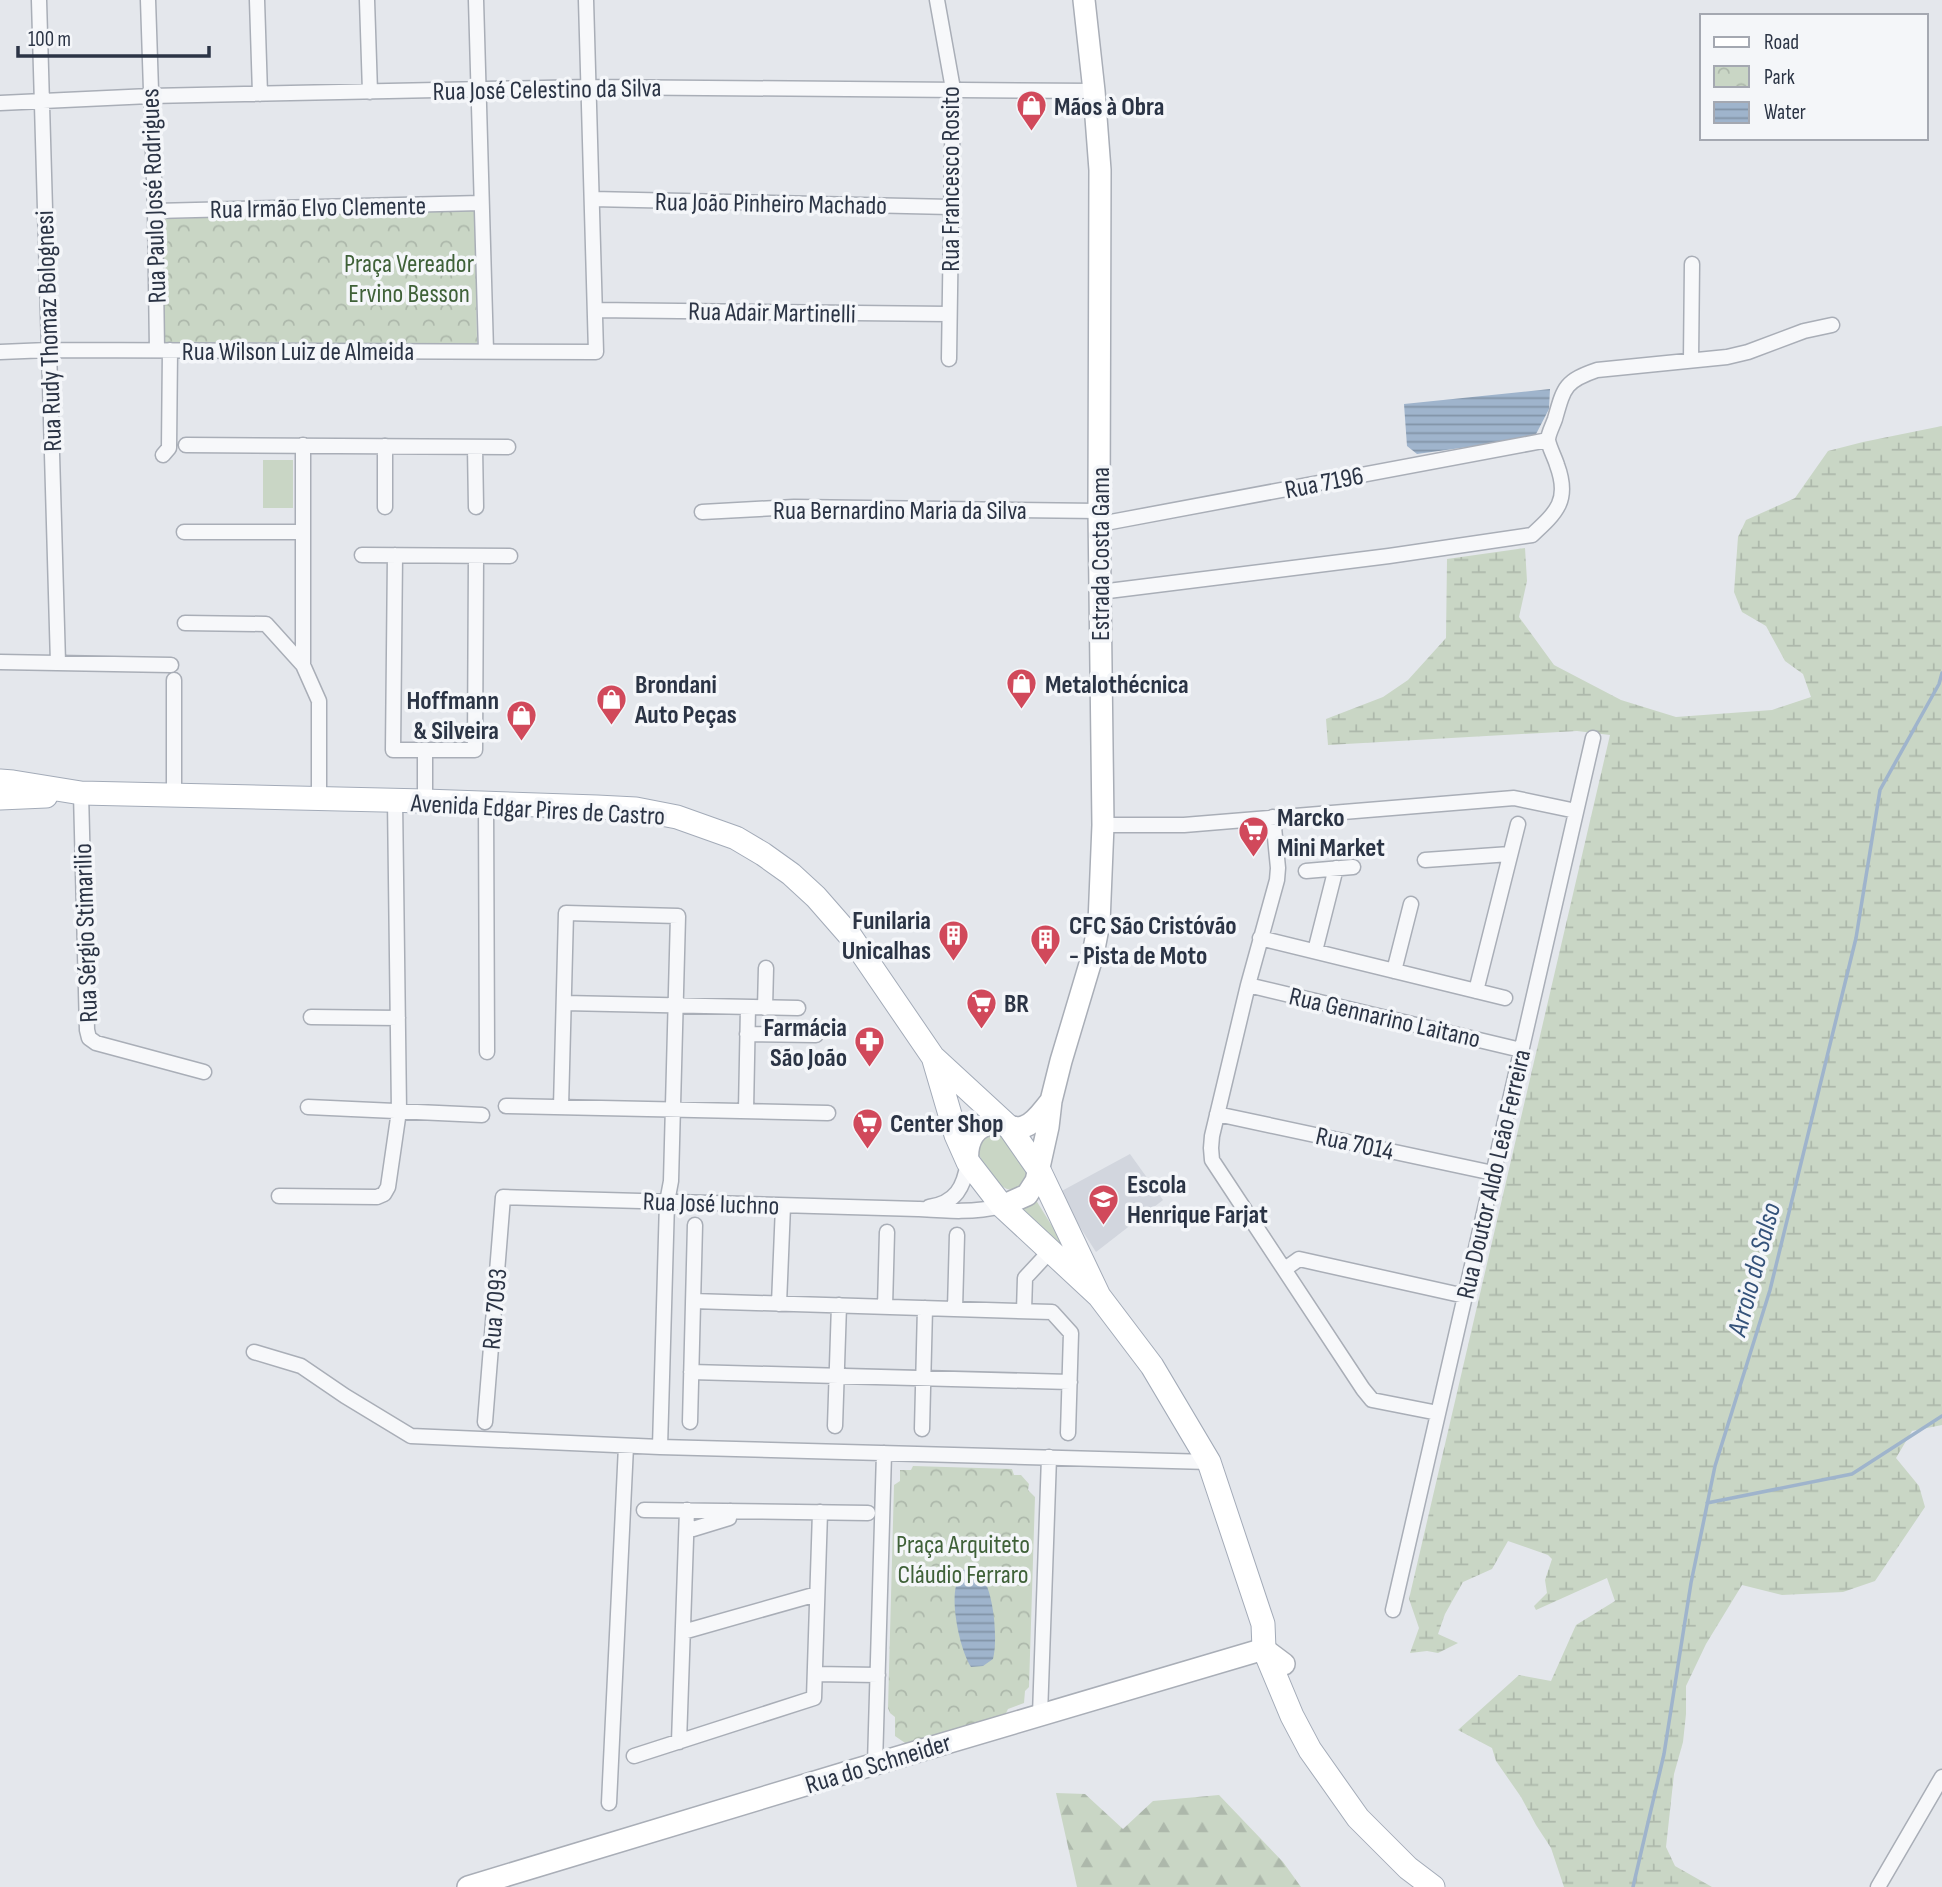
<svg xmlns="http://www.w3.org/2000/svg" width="1942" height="1887" font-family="'Sofia Sans Condensed',sans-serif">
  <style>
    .built { fill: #d2d6de }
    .green { fill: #c9d6c5 }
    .forest { fill: url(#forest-firs) }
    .wetland { fill: url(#wetland-marsh) }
    .park { fill: url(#park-crowns) }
    .water { fill: url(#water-rules) }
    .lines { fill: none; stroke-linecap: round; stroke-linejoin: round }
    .stream { stroke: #9fb4cc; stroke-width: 3.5 }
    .street-casing { stroke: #a9aeb7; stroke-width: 17 }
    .secondary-casing { stroke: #a9aeb7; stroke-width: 24 }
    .primary-casing { stroke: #a3abb8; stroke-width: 25 }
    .street { stroke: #f7f8fa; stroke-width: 14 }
    .secondary { stroke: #fff; stroke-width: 21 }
    .primary { stroke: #fff; stroke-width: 23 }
    .labels { text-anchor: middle; stroke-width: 7; stroke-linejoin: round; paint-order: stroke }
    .street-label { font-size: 26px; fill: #2b3445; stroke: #f4f6f9 }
    .poi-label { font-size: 26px; font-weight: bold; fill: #2b3445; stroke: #f4f6f9; text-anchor: start }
    .park-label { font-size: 26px; fill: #3f6138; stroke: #f4f6f9 }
    .water-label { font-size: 28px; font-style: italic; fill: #34527a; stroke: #f4f6f9 }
  </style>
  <defs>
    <pattern id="forest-firs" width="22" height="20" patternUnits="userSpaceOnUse" patternTransform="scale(1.75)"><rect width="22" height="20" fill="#c9d6c5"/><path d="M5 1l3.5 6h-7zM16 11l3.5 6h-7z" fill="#adb8ab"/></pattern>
    <pattern id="wetland-marsh" width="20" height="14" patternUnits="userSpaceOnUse" patternTransform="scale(1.75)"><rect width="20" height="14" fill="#c9d6c5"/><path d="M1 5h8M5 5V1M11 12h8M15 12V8" fill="none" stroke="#adb8ab"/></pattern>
    <pattern id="park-crowns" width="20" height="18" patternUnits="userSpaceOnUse" patternTransform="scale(1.75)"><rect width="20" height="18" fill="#c9d6c5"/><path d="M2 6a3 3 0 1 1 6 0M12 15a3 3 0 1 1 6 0" fill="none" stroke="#adb8ab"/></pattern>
    <pattern id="water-rules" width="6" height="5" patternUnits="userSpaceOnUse" patternTransform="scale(1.75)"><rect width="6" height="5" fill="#9fb4cc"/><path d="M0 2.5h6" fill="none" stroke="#8293a7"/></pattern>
  </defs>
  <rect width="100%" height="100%" fill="#e4e7ec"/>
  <path class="built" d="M1130,1154L1163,1200L1096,1252L1058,1193Z"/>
  <path class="green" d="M263,460H293V508H263Z
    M996,1134L1005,1139L1027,1172C1027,1178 1025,1183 1020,1187C1003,1200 983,1165 978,1152V1147L986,1135Z
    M1034,1197L1067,1250L1063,1256L1016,1209Z"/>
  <path class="forest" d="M1056,1793L1085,1794L1123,1829L1153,1801L1219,1795L1283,1862L1301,1887H1077Z"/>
  <path class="wetland" d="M1942,426V1425L1912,1431L1896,1458L1919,1486L1925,1507L1875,1581L1843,1592L1782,1595L1742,1585L1706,1644L1686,1686V1714L1683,1742L1674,1774L1666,1847L1675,1866L1712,1887H1564L1551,1848L1536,1825L1521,1797L1496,1761L1492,1748L1458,1730L1519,1675L1551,1681L1576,1625L1615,1601L1607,1578L1536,1610L1534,1606L1547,1593L1545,1580L1552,1559L1548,1555L1508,1541L1492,1569L1463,1582L1445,1614L1438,1634L1458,1643L1438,1653L1427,1651L1410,1653L1419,1628L1409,1599L1610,735L1577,731L1328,745L1326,719L1383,697L1408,680L1446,638L1447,559L1525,548L1527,581L1519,617L1554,665L1621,700L1676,717L1772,710L1811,697L1803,674L1785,661L1766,626L1742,612L1734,592L1738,537L1746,520L1795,498L1828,451L1863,442Z"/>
  <path class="park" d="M475,210L477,344L164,342L161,219Z
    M913,1466L1012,1469L1014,1475H1021L1029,1484L1028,1490L1035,1497L1029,1687L1025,1691L1024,1703L1008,1709L1005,1715L908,1745L895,1736V1717L890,1713L888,1708L894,1485L900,1481V1470H911Z"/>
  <path class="water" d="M1550,389L1549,409L1534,438L1417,454L1407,446L1404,404Z
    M969,1568C973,1570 980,1573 982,1577C994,1593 998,1640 993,1659L983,1666L971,1667C960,1650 951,1606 956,1586C957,1581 961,1575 963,1570Z"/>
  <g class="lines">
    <path class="stream" d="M1707,1503L1852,1474L1942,1416
      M1633,1887L1664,1754L1691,1583L1715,1466L1770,1290L1856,938L1880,790L1939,684L1942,673"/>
    <defs>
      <path id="street" d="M39,0L58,663
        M148,0L155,211L157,350
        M257,0L260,94
        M367,0L370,92
        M476,0L486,351
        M937,0L953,89L949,359
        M0,103L150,96L589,87L1094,91
        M592,199L951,207
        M155,211L481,203
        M595,310L949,314
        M0,352L48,350L596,352L586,0
        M1691,360L1692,264
        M186,445L508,447
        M303,445V665
        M475,447L476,507
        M163,455L169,448L170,350
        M385,507V446
        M702,512L794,507L1099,511
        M1100,524L1548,440
        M184,532H303
        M362,555L510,556
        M395,555L393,750H475L476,556
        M1100,592L1389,556L1532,535C1557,512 1570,500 1557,465C1555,458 1549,447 1548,440C1548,434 1553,425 1555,419C1564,387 1565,381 1597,370L1727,357L1748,352L1804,331L1832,325
        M185,623L266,624L303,665L319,701V798
        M0,662L171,665
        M425,750V801
        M81,793L87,1030L89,1038L96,1043L204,1072
        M174,796V680
        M486,802L487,1052
        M1273,817L1278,868L1277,880L1248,985L1212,1136L1211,1148L1212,1160L1363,1389L1372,1400L1438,1413
        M1103,825H1184L1514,798L1576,811
        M1425,860L1510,854
        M1306,871L1353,867
        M1260,938L1505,998
        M1315,951L1336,868
        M1394,971L1411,904
        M1248,985L1521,1050
        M1476,991L1518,824
        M564,1003L798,1008
        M765,1008L766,968
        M311,1017L398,1018
        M747,1034L816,1035
        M506,1106L828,1113
        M308,1107L482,1115
        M561,1107L566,913L678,916L671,1181L667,1202L660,1447
        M746,1111L748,1007
        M1217,1114L1493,1173
        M279,1196L377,1197L384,1194L388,1187L399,1111L395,800
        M929,1207C956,1203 964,1187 968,1162
        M1285,1269L1299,1259L1465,1296
        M693,1301L1052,1312L1071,1333L1068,1433
        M779,1304L783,1206
        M885,1307L887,1232
        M955,1309L957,1235
        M1024,1311L1025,1278L1051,1250
        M254,1352L301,1366L345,1396L411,1436L660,1447L1209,1462
        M691,1372L1070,1382
        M485,1422L503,1197L918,1209C947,1211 974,1213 1002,1206
        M690,1422L695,1225
        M835,1426L839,1305
        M922,1429L925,1308
        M644,1510L868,1513
        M687,1529H693L729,1518L730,1511
        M1393,1610L1593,738
        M683,1632L817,1594
        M815,1674L878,1675
        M1040,1715L1049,1457
        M679,1742L687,1510
        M634,1756L814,1698L820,1512
        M875,1764L884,1453
        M609,1803L626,1446
        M1878,1887L1942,1777"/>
      <path id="secondary" d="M968,1162C966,1143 974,1123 996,1124C1005,1124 1014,1130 1023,1127C1035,1124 1043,1110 1051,1101
        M1002,1206L1027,1195L1036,1181L1048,1127L1051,1101L1061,1061L1093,954L1099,923L1103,825L1099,511L1100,170L1094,91L1084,0
        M468,1887L848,1772L1264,1649L1284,1664"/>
      <path id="primary" d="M0,781L13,782L81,793L425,801L597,807L636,809L677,817L736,838L763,854L791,874L816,897L851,937L933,1057L1009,1127L1039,1170L1099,1296
        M0,798L46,796
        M934,1060L956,1135L968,1162L1002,1206L1099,1296L1152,1366L1209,1462L1263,1624L1264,1649L1292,1716L1310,1750L1358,1818L1408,1868L1433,1887"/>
    </defs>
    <use href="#street" class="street-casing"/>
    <use href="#secondary" class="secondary-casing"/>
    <use href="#primary" class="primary-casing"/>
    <use href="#street" class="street"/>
    <use href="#secondary" class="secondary"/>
    <use href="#primary" class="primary"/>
  </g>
  <defs>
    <symbol id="shop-pin" viewBox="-11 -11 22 30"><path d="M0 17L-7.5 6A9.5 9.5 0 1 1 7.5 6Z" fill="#d1495b" stroke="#f4f6f9"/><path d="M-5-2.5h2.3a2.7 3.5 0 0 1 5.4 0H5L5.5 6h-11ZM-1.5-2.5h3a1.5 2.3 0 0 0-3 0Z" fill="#fff"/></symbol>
    <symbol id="supermarket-pin" viewBox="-11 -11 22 30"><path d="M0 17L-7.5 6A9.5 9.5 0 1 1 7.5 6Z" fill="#d1495b" stroke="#f4f6f9"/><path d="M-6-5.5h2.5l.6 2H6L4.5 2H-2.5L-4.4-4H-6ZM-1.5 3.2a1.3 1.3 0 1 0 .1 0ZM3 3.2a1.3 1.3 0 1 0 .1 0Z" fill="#fff"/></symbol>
    <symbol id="building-pin" viewBox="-11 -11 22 30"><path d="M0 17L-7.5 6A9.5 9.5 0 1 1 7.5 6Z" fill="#d1495b" stroke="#f4f6f9"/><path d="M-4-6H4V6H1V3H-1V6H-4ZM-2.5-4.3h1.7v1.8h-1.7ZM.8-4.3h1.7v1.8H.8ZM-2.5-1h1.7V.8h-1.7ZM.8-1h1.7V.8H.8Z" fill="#fff"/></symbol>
    <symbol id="pharmacy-pin" viewBox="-11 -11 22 30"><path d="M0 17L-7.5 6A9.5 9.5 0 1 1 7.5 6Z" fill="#d1495b" stroke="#f4f6f9"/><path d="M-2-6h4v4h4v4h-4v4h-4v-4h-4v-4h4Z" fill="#fff"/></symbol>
    <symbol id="school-pin" viewBox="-11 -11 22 30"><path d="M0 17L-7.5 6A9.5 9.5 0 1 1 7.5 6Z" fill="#d1495b" stroke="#f4f6f9"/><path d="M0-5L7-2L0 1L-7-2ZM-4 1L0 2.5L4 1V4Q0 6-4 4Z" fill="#fff"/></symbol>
  </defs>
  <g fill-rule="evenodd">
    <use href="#shop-pin" x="1014" y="88" width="35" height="47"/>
    <use href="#shop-pin" x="1004" y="666" width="35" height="47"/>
    <use href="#shop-pin" x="594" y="682" width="35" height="47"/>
    <use href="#shop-pin" x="504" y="698" width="35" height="47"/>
    <use href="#supermarket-pin" x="1236" y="814" width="35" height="47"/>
    <use href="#building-pin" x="936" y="918" width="35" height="47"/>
    <use href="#building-pin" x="1028" y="922" width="35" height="47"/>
    <use href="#supermarket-pin" x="964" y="986" width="35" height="47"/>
    <use href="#pharmacy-pin" x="852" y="1024" width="35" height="47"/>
    <use href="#supermarket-pin" x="850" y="1106" width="35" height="47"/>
    <use href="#school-pin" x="1086" y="1182" width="35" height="47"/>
  </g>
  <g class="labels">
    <g class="street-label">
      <text transform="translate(547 89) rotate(-1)" y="9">Rua José Celestino da Silva</text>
      <text transform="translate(950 179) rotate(-90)" y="9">Rua Francesco Rosito</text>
      <text transform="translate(153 196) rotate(-92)" y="9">Rua Paulo José Rodrigues</text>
      <text transform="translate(771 203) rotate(1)" y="9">Rua João Pinheiro Machado</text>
      <text transform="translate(318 207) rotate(-1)" y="9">Rua Irmão Elvo Clemente</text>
      <text transform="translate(772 312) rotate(1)" y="9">Rua Adair Martinelli</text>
      <text transform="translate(48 331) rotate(-92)" y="9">Rua Rudy Thomaz Bolognesi</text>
      <text x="298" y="360">Rua Wilson Luiz de Almeida</text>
      <text transform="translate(1324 482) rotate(-11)" y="9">Rua 7196</text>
      <text x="900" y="519">Rua Bernardino Maria da Silva</text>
      <text transform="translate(1100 554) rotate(-90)" y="9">Estrada Costa Gama</text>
      <text transform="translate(538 809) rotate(3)" y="9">Avenida Edgar Pires de Castro</text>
      <text transform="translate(85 933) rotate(-92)" y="9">Rua Sérgio Stimarilio</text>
      <text transform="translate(1385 1017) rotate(13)" y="9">Rua Gennarino Laitano</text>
      <text transform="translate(1355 1143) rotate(12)" y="9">Rua 7014</text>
      <text transform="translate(1493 1174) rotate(-77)" y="9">Rua Doutor Aldo Leão Ferreira</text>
      <text transform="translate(711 1203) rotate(2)" y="9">Rua José Iuchno</text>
      <text transform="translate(494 1309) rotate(-85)" y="9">Rua 7093</text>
      <text transform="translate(878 1763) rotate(-17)" y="9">Rua do Schneider</text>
    </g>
    <g class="poi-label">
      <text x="1054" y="115">Mãos à Obra</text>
      <text x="635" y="693">Brondani<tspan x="635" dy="30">Auto Peças</tspan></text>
      <text x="1045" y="693">Metalothécnica</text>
      <text x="499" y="709" text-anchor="end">Hoffmann<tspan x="499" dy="30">&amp; Silveira</tspan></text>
      <text x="1277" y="826">Marcko<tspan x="1277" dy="30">Mini Market</tspan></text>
      <text x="931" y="929" text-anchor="end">Funilaria<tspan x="931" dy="30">Unicalhas</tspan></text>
      <text x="1069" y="934">CFC São Cristóvão<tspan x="1069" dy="30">- Pista de Moto</tspan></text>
      <text x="1004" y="1012">BR</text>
      <text x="847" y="1036" text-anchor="end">Farmácia<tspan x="847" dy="30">São João</tspan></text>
      <text x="890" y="1132">Center Shop</text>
      <text x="1127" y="1193">Escola<tspan x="1127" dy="30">Henrique Farjat</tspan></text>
    </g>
    <g class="park-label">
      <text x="409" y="272">Praça Vereador<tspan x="409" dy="30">Ervino Besson</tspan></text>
      <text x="963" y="1553">Praça Arquiteto<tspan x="963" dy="30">Cláudio Ferraro</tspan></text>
    </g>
    <g class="water-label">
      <text transform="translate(1753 1269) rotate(-75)" y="10">Arroio do Salso</text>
    </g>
  </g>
  <rect x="1700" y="14" width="228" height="126" fill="#f4f6f9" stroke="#a4a8b1" stroke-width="2"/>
  <rect x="1714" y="37" width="35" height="10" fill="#ffffff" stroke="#a4a8b1" stroke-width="2"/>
  <text x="1764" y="49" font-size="21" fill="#2b3445">Road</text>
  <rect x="1714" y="66" width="35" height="21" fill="url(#park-crowns)" stroke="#a4a8b1" stroke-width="2"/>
  <text x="1764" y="84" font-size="21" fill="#2b3445">Park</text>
  <rect x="1714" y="102" width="35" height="21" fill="url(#water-rules)" stroke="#a4a8b1" stroke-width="2"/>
  <text x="1764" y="119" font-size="21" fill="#2b3445">Water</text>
  <path d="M18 46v10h191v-10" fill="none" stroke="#2b3445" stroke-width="3.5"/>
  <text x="28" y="46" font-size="21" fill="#2b3445" stroke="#f4f6f9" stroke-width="5" paint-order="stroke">100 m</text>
</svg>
